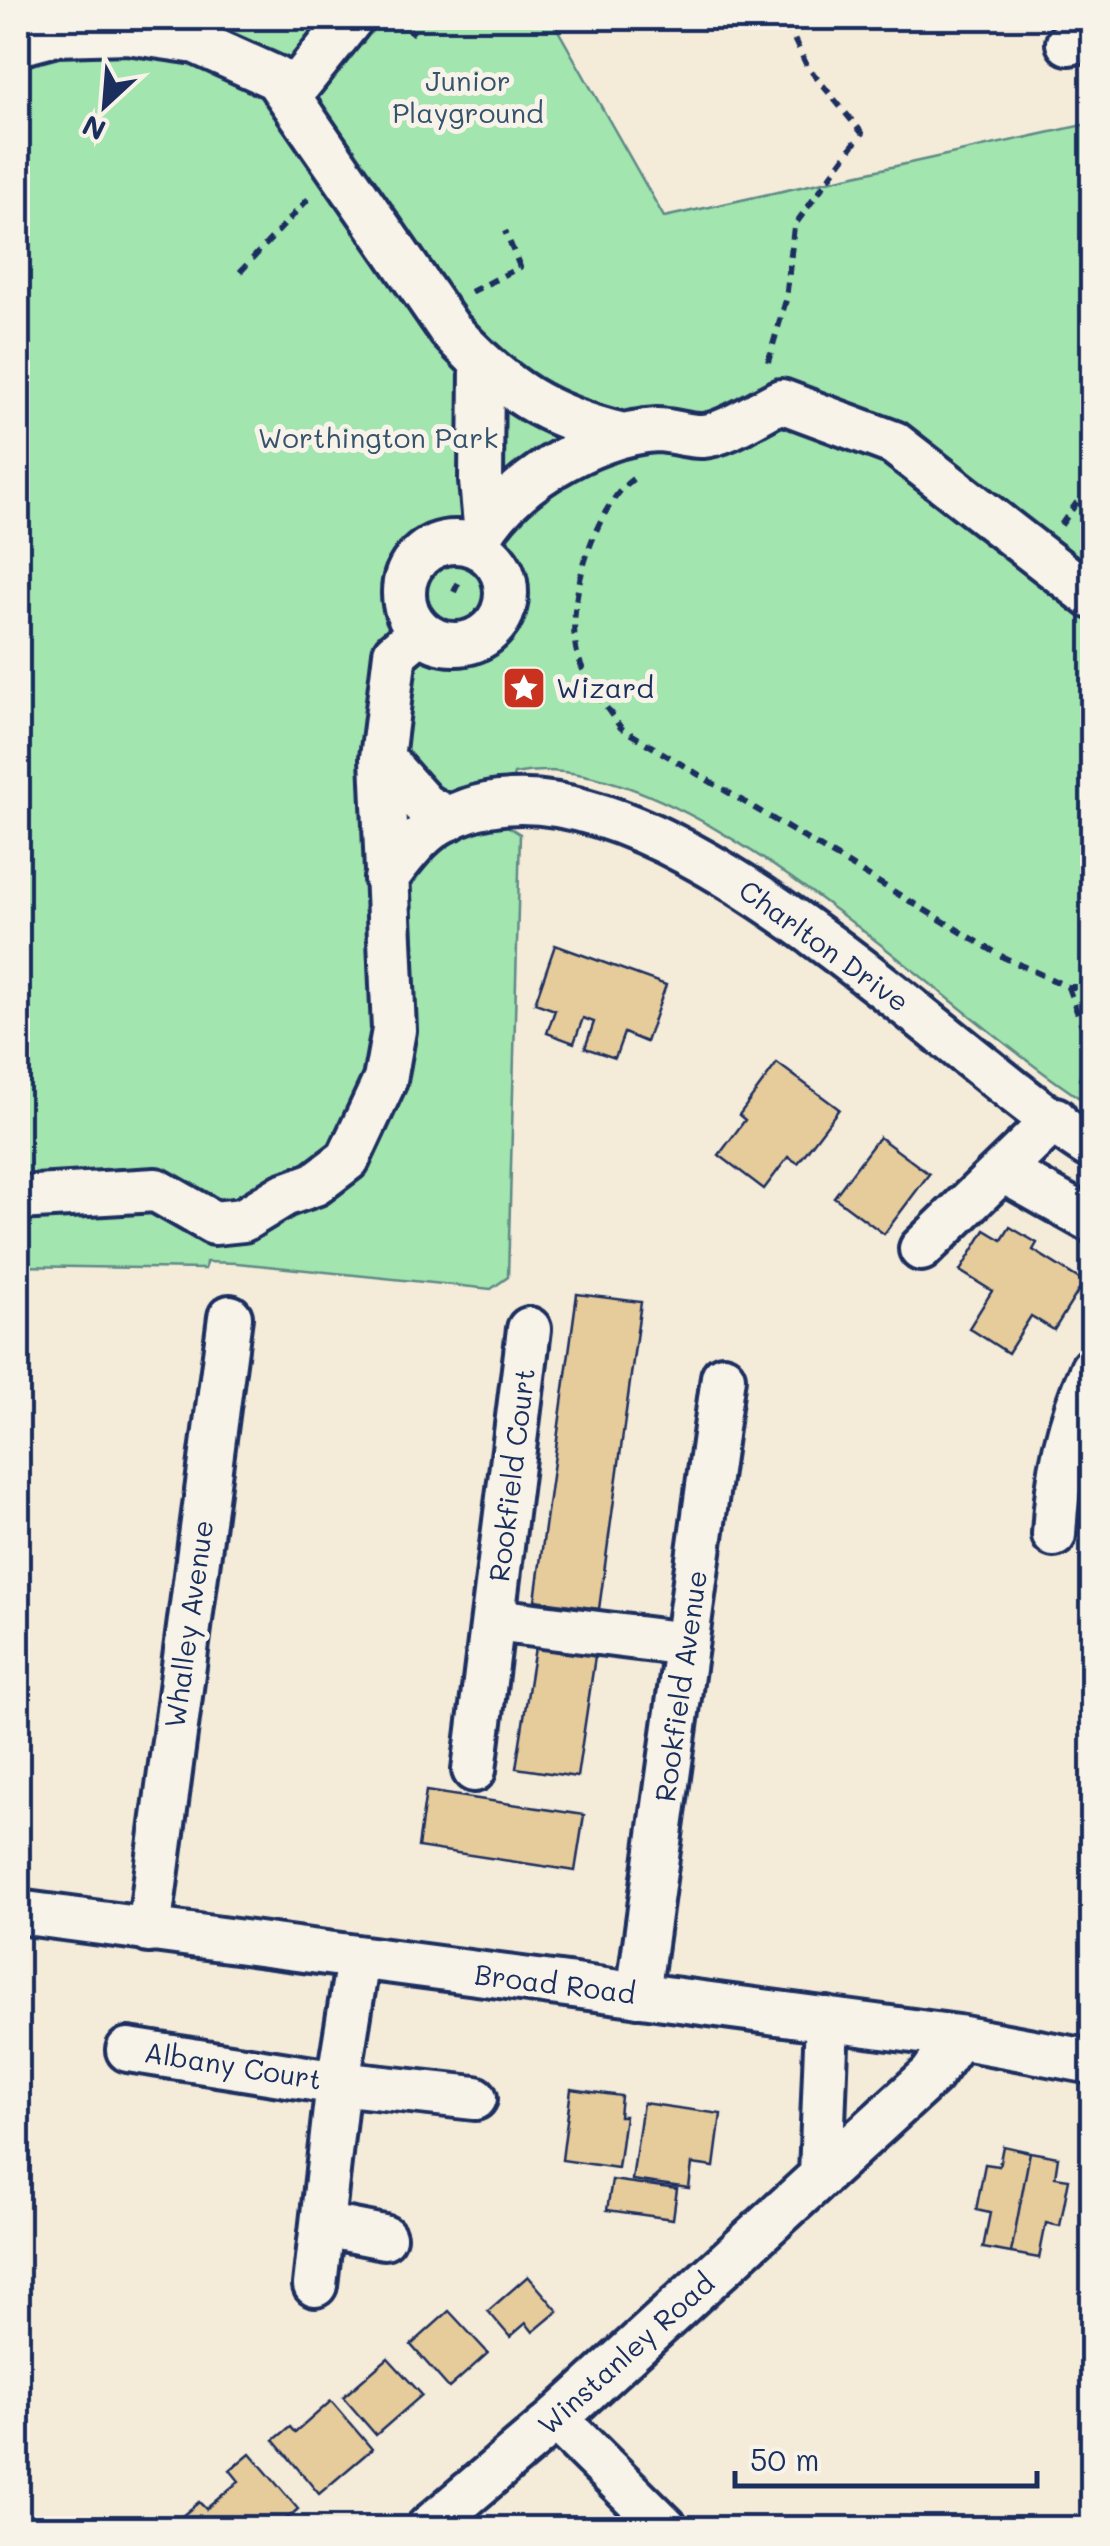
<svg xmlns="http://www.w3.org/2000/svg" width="1110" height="2546" font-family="Mali,sans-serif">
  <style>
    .green { fill: #a2e5af; stroke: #5e8a86; stroke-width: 2.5 }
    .building { fill: #e6cb9b; stroke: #1b2f5e; stroke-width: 2.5 }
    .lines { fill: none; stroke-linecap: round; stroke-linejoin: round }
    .minor-casing { stroke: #1b2f5e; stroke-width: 50 }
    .path { stroke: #1b2f5e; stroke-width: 6; stroke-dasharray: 10 8; stroke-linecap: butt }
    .minor { stroke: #f7f3e8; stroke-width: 42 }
    .labels { text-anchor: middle; stroke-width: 10; stroke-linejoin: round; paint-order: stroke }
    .park-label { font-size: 28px; fill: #36536e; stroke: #f7f3e8 }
    .poi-label { font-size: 28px; fill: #1b2f5e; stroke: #f7f3e8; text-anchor: start }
    .street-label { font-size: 28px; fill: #1b2f5e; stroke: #f7f3e8 }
  </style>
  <rect width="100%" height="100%" fill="#f4ebd9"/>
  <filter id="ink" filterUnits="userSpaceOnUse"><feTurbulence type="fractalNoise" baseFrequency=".01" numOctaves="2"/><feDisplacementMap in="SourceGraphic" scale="20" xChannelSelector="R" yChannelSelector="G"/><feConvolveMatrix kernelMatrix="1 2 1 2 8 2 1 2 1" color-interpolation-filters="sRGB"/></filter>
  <g filter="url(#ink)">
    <path class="green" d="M18,18H551L664,217L1092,123V1106C949,1018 686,739 514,774L501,822L520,834L508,1277L491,1289L237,1263L206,1262L205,1269L18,1266Z"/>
    <path class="building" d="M555,945L666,985L646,1042L624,1033L615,1058L585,1048L594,1022L583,1018L574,1043L547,1033L555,1010L535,1003Z
      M777,1063L839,1109L798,1163L788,1157L764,1189L719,1155L745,1120L739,1115Z
      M879,1137L929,1174L884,1234L834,1197Z
      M1010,1227L1037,1243L1033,1250L1084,1282L1054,1330L1031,1316L1008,1353L969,1328L992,1291L960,1271L985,1230L1002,1240Z
      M577,1294L641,1302L599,1609L535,1600Z
      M536,1641L596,1650L577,1777L516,1768Z
      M426,1791L584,1815L575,1871L418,1847Z
      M571,2089L621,2096L619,2116H625L618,2168L562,2160Z
      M643,2103L721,2114L714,2167L692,2164L689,2188L632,2180Z
      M1003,2146L1030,2152L1011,2253L983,2248L990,2213L976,2210L985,2164L999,2166Z
      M1030,2152L1058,2157L1055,2177L1069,2179L1060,2226L1046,2223L1039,2258L1011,2253Z
      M612,2180L677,2189L673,2219L607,2210Z
      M528,2276L558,2311L533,2332L526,2323L510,2337L488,2311Z
      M449,2311L488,2353L449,2388L411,2345Z
      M388,2358L422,2395L376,2435L343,2397Z
      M331,2401L372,2449L319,2494L274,2440L290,2427L295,2433Z
      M250,2453L298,2509L276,2528H190L181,2517L199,2502L206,2509L239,2481L230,2470Z"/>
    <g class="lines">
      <defs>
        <path id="minor" d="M1068,43L1092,39
          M18,44L56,34L127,32L196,42L276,78L450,330C505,390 545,416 623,435
          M291,94L352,18
          M482,365L481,481L485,524
          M404 593a51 51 0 1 1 102 0a51 51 0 1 1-102 0Z
          M476,546C501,487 593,433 657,430C672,430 688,437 703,436C727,434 759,411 781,401L894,443L1092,597
          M382,758L424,805L449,819
          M386,879C401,860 417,837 438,824C623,712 945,1057 1092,1148
          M1005,1172L1092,1221
          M18,1198L156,1190L214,1223L243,1220L284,1195L315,1184L348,1159L385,1080L394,1030L382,758L395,653L420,632
          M921,1249L1055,1119
          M1054,1535C1057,1474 1068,1424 1092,1369
          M495,1620L686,1644
          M474,1770L529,1329
          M18,1912L958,2037L1092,2062
          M149,1931L230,1317
          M638,1995L723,1377
          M128,2050L338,2083L475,2098
          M821,2176L827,2019
          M323,2225L384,2237
          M315,2285L338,2083L358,1959
          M556,2419L666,2528
          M428,2528L556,2419L931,2075L958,2037"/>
      </defs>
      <use href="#minor" class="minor-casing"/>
      <path class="path" d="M395,18L414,34
        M261,29L269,18
        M240,272L311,196
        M471,292L520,267L505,231
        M768,362L786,300L794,226L862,133L807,66L784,18
        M1092,468V476
        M633,479C593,508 565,606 577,653C584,680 605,705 621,728L1003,957L1068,987H1092
        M1061,525L1092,481
        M454,592L460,579
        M1068,987L1091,1050L1078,1089
        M18,1103L22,1156"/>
      <use href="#minor" class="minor"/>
    </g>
  </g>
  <defs>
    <symbol id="sight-square" viewBox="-11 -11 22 22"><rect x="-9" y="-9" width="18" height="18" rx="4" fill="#c8321e" stroke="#f7f3e8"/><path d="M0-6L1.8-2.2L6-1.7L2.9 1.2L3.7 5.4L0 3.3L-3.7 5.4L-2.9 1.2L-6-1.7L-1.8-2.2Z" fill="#fff"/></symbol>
  </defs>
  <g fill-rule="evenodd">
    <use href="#sight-square" x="499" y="663" width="50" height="50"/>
  </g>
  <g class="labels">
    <g class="park-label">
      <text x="468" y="91">Junior<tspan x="468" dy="32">Playground</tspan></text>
      <text x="378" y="448">Worthington Park</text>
    </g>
    <g class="poi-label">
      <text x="556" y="698">Wizard</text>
    </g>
    <g class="street-label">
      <text transform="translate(824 946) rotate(36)" y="10">Charlton Drive</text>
      <text transform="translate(512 1475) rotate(-83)" y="10">Rookfield Court</text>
      <text transform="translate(189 1624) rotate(-82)" y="10">Whalley Avenue</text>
      <text transform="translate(681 1686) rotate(-82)" y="10">Rookfield Avenue</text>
      <text transform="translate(555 1984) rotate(7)" y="10">Broad Road</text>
      <text transform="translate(233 2066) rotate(9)" y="10">Albany Court</text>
      <text transform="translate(626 2354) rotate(-42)" y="10">Winstanley Road</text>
    </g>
  </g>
  <rect width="1110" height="2546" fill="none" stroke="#f7f3e8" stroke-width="60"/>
  <rect x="30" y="30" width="1050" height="2486" fill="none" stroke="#1b2f5e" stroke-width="4" filter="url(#ink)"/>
  <g transform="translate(105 105) rotate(206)" stroke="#f7f3e8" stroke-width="8" paint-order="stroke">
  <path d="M0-8L18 38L0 25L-18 38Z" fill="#1b2f5e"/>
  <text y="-15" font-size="28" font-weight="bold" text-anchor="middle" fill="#1b2f5e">N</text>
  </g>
  <path d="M735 2471v15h302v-15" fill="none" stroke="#1b2f5e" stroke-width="5"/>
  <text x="750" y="2471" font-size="30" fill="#1b2f5e" stroke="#f7f3e8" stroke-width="8" paint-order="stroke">50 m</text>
</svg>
